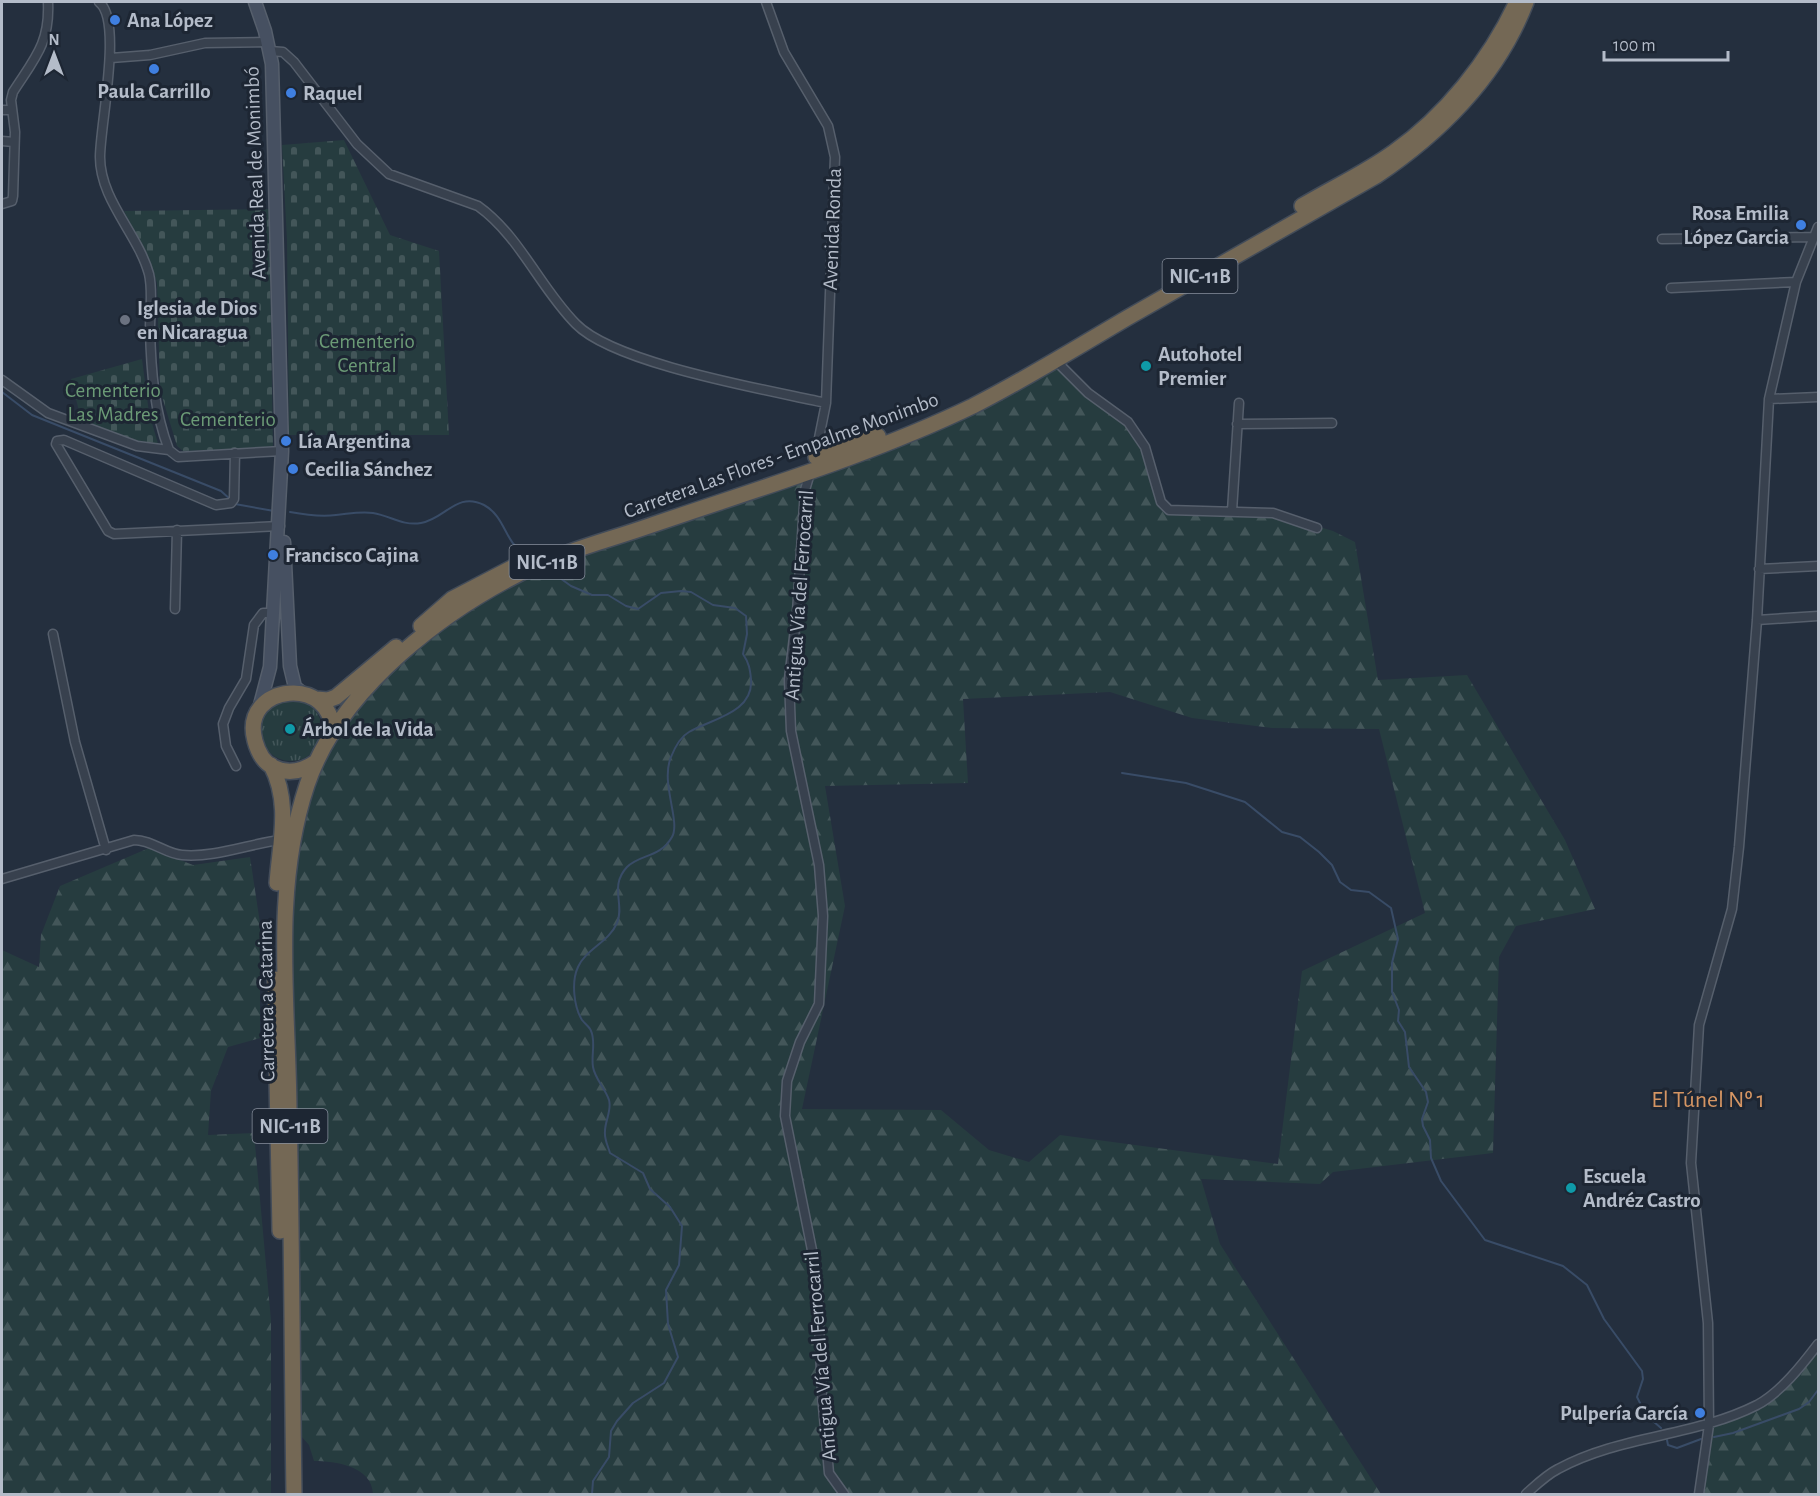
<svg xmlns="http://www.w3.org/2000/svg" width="1820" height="1496" font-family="'Alegreya Sans',sans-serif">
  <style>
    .grass { fill: url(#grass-tufts) }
    .forest { fill: url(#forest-firs); fill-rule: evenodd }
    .cemetery { fill: url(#cemetery-stones) }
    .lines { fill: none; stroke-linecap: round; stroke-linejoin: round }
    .stream { stroke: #394c67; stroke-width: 2 }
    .street-casing { stroke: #565f6c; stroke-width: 11 }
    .secondary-casing { stroke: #565f6c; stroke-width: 15 }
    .highway-casing { stroke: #434c59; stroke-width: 18 }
    .street { stroke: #38414e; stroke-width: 8 }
    .secondary { stroke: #465061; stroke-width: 12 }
    .highway { stroke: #746855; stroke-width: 15 }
    .shop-dot { fill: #3f7fe0; stroke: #1d2633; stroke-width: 2 }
    .worship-dot { fill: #6b7280; stroke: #1d2633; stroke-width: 2 }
    .culture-dot { fill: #0f9aa8; stroke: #1d2633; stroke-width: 2 }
    .labels { text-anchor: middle; stroke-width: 6; stroke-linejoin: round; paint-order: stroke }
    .shield { fill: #1d2633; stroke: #878f9c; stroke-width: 1.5 }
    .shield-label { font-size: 20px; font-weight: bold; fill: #b4bcc9 }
    .poi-label { font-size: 21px; font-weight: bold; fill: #b4bcc9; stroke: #1d2633; text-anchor: start }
    .street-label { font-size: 21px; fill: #b4bcc9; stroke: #1d2633 }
    .park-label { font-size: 21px; fill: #6b9a76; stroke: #1d2633 }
    .quarter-label { font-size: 24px; fill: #d59563; stroke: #1d2633 }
  </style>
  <defs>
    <pattern id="grass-tufts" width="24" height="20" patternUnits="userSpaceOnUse" patternTransform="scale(1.5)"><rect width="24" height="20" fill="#263c3f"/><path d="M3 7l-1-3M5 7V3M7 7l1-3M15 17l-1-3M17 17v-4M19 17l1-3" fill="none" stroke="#435659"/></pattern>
    <pattern id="forest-firs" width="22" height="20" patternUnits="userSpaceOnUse" patternTransform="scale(1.5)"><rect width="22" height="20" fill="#263c3f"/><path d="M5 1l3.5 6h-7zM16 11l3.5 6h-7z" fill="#435659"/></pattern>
    <pattern id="cemetery-stones" width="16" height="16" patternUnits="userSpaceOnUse" patternTransform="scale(1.5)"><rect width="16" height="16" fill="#263c3f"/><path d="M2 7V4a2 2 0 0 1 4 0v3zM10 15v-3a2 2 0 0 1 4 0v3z" fill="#435659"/></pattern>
  </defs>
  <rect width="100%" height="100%" fill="#242f3e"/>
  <path class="grass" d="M260 730a31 31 0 1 1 62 0a31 31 0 1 1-62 0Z"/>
  <path class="forest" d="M1056,361L1128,422L1145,447L1155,485L1169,510L1273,513L1333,531L1355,542L1378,680L1467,675L1565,840L1595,909L1516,926L1499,957L1493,1153L1333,1172L1320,1184L1201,1179L1220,1244L1381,1494H373C372,1466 335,1461 314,1461L309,1445L293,1427L290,851L332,734L417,641L540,564L860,453ZM1110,692L1192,718L1272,728L1379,729L1425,913L1302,971L1278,1164L1060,1135L1029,1162L989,1150L941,1110L802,1109L845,906L825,786L968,783L963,699Z
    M149,848L193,865L250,857L260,923V1038L228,1047L211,1091L208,1135L254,1133L271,1320V1494H2V950L39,967L41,935L60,886Z
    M1818,1344V1494H1699L1709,1425L1759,1404Z"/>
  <path class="cemetery" d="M344,140L390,235L439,251L449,435H289L287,240L282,145Z
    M269,209L273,448L183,451L177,446L160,390L157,283L150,262L124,211Z
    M142,359L149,413L159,447L150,448L83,427L71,379Z"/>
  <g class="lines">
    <path class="stream" d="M2,392L32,415L221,491L231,500
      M235,504L274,511
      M290,512C306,515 320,517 336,515C348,514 360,511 373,513C391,516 402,526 421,523C445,519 457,491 484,505C506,517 504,542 524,553
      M546,568L571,586L592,595H608L626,606L638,609L661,593L681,591L691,592L713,605L735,608L746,616L747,634L743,654C749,663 750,669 751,679C754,713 711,719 689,732C680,737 675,747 671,757C660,783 681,821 672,837C660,858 640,854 627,867C609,886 625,905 617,923C609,942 586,949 578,967C571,982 574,1007 582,1020C585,1024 590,1027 591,1031C596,1041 591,1056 593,1067C595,1079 605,1088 609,1100C612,1110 605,1121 605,1131C604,1139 608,1146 610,1153L643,1173L650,1189L670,1207L682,1226L679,1265L666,1290L668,1324L678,1357L664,1383L633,1403L617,1421L611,1431L609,1457L593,1481L592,1494
      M1122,773L1186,783L1245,802L1282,832L1300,837L1319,852L1332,865L1340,882L1351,890L1369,892L1391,908L1398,939L1392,963V992L1399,1010L1398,1021L1405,1032L1409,1067L1426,1092L1428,1102L1422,1119L1423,1126L1430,1140L1431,1158L1441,1181L1485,1240L1563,1266L1587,1285L1604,1319L1642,1371L1643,1379L1637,1397L1646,1415L1661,1428
      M1714,1437L1733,1433L1799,1409L1809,1402L1818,1390
      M1667,1440L1668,1445L1677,1448L1701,1439"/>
    <defs>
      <path id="street" d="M99,2C123,20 100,125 100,157C100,200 138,234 149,274C153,291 150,312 150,329C151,370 154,411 169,450L178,457L282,451
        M766,2L784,52L828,126L835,157L826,403L815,458
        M270,51L283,52L294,62L357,144L389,174L478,206C520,236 540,288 576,324C615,364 768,390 826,403
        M111,58L150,55L205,43L268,42
        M2,110H12
        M2,141L14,142
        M2,204L12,201L13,196L15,132L11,100L13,92C34,59 50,44 48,2
        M1662,239L1814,237
        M1671,288L1796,282
        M1056,361L1088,393L1128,422L1145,447L1161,502L1169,510L1273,513L1317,528
        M2,380L48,413L137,446L169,450
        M1769,399L1818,397
        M1237,424L1332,423
        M235,453L234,499L231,503L216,505L64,440L57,441L56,444L108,531L114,534L280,526
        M811,470L805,490L797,612L789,679L791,731L819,865L823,916L819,1004L800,1042L787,1081L785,1116L817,1275L822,1395L829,1473L844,1494
        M1232,511L1239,403
        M1759,569L1818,566
        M175,609L177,530
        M1757,620L1818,616
        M53,634L75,742L106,850
        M236,766L226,746L223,724L229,708L246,679L254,625L263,613H274
        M2,879L134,840C152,840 166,854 182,855C214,858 249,844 280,840
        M1526,1494C1535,1486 1546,1475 1558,1469C1620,1435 1694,1437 1757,1405C1781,1392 1802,1365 1818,1344
        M1699,1494L1709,1425L1708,1323L1691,1163L1699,1025L1732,909L1739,847L1757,620L1769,399L1796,282L1818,227"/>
      <path id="secondary" d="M255,2L265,31L272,64L282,451L270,667L259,709
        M284,542L290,666L295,687L305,695"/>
      <path id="highway" d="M1302,206C1332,188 1365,173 1394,152C1445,116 1489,61 1516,4
        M816,457L878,436
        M421,626L452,599L525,561
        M316,699L328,700L336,697L396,647
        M316,762C303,771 288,775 273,767C263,762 258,752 255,741C239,682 336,675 332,734
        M271,765C291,803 280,842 277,883
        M275,979L280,1231
        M294,1494C292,1366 292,1238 289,1109C288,1001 272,890 307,785C340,687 447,607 537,565C572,549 612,539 649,526C757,489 869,456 973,406C1026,379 1076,348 1127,318C1210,270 1293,223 1376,176C1440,133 1498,75 1526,2"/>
    </defs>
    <use href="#street" class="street-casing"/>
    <use href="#secondary" class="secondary-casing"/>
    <use href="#highway" class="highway-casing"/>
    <use href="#street" class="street"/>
    <use href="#secondary" class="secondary"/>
    <use href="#highway" class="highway"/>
  </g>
  <g class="shop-dot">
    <circle cx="115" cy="20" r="6"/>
    <circle cx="154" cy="69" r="6"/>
    <circle cx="291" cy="93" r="6"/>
    <circle cx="1801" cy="225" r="6"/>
    <circle cx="286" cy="441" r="6"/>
    <circle cx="293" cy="469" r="6"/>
    <circle cx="273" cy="555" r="6"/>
    <circle cx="1700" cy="1413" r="6"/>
  </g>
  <circle class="worship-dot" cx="125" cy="320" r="6"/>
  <g class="culture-dot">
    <circle cx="1146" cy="366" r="6"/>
    <circle cx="290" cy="729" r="6"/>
    <circle cx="1571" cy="1188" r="6"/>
  </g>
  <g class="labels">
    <g class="shield">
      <rect x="1162.5" y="259" width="75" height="34" rx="4.5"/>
      <rect x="509.5" y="545" width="75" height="34" rx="4.5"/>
      <rect x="252.5" y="1109" width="75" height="34" rx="4.5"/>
    </g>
    <g class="shield-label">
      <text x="1200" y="283">NIC-11B</text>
      <text x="547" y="569">NIC-11B</text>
      <text x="290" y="1133">NIC-11B</text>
    </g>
    <g class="poi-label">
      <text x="127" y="27">Ana López</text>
      <text x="154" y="98" text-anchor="middle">Paula Carrillo</text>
      <text x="303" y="100">Raquel</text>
      <text x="1789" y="220" text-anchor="end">Rosa Emilia<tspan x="1789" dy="24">López Garcia</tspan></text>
      <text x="137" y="315">Iglesia de Dios<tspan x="137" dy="24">en Nicaragua</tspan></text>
      <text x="1158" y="361">Autohotel<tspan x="1158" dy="24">Premier</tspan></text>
      <text x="298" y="448">Lía Argentina</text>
      <text x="305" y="476">Cecilia Sánchez</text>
      <text x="285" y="562">Francisco Cajina</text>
      <text x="302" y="736">Árbol de la Vida</text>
      <text x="1583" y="1183">Escuela<tspan x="1583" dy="24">Andréz Castro</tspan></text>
      <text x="1688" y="1420" text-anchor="end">Pulpería García</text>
    </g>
    <g class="street-label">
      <text transform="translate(255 173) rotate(-92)" y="7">Avenida Real de Monimbó</text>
      <text transform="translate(832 229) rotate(-88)" y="7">Avenida Ronda</text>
      <text transform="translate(781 455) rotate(-20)" y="7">Carretera Las Flores - Empalme Monimbo</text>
      <text transform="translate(799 595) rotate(-86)" y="7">Antigua Vía del Ferrocarril</text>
      <text transform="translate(266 1001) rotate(-91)" y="7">Carretera a Catarina</text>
      <text transform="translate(820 1356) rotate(-95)" y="7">Antigua Vía del Ferrocarril</text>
    </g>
    <g class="park-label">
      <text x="367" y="348">Cementerio<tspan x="367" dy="24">Central</tspan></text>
      <text x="113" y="397">Cementerio<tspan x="113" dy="24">Las Madres</tspan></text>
      <text x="228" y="426">Cementerio</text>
    </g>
    <g class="quarter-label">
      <text x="1708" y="1107">El Túnel Nº 1</text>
    </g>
  </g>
  <rect width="1820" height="1496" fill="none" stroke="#b4bcc9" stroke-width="6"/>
  <g transform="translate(54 54)" stroke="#1d2633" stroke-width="4.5" paint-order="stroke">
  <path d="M0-4.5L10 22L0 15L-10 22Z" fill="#b4bcc9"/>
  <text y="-9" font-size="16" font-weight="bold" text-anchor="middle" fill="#b4bcc9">N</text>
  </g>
  <path d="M1604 51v9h124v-9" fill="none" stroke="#b4bcc9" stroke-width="3"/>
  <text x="1613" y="51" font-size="18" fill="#b4bcc9" stroke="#1d2633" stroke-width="4.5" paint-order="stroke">100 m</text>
</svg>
